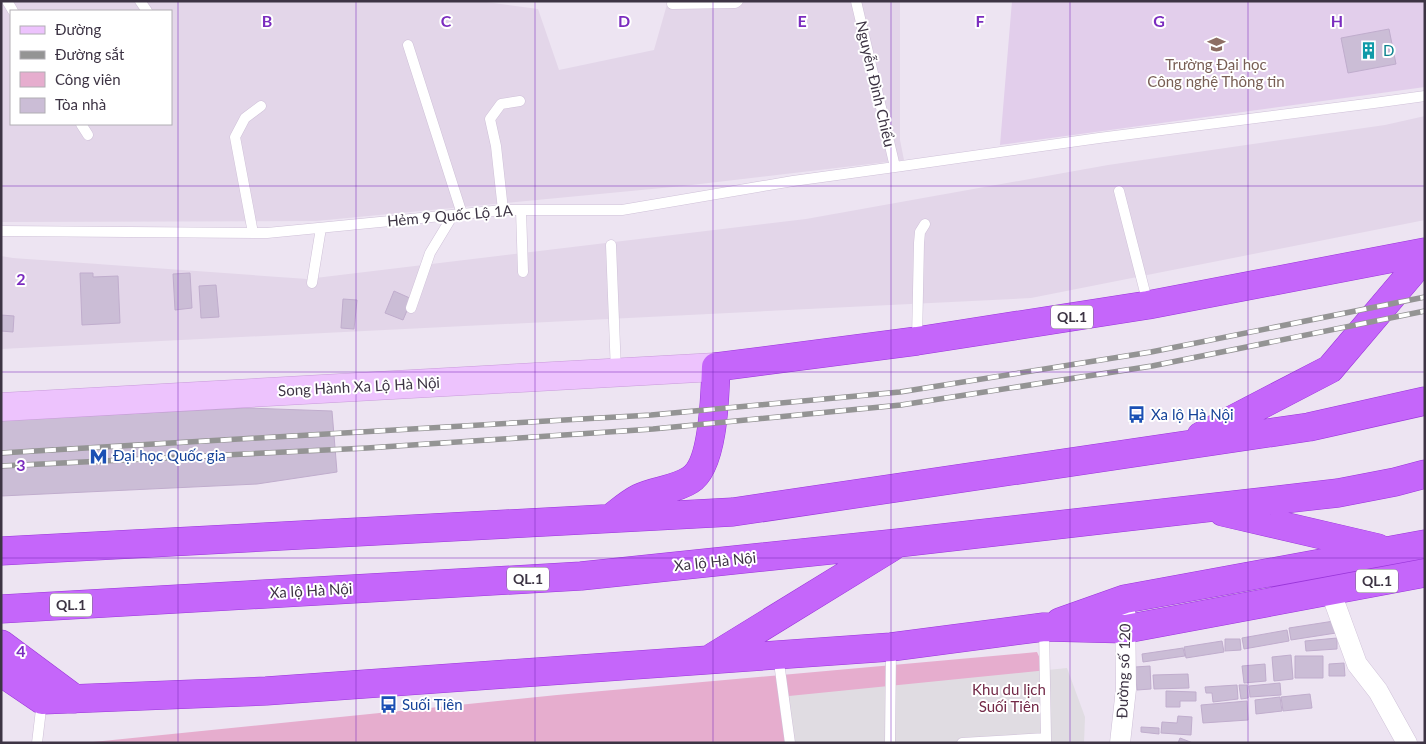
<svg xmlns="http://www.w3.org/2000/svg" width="1426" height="744" font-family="Lato,sans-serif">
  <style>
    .residential { fill: #e3d6e9; fill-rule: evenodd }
    .education { fill: #e2ceeb }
    .green { fill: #e6adce }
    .parking { fill: #e0dce2 }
    .building { fill: #cbbdd6; stroke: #c0adcd }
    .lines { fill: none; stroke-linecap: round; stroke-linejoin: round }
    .lane-casing { stroke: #cfc1d8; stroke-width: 11 }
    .street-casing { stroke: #cfc1d8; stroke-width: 21 }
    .secondary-casing { stroke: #c89bda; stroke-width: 29 }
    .highway-casing { stroke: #9936d9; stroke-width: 29 }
    .lane { stroke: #fff; stroke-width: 10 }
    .street { stroke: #fff; stroke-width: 20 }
    .secondary { stroke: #edc3fd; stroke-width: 28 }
    .highway { stroke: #c566fa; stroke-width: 28 }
    .rail-casing { stroke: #949494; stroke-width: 5.5 }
    .rail { stroke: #fff; stroke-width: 4; stroke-dasharray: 11; stroke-linecap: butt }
    .grid { fill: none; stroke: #7b2cbf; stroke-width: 1; stroke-opacity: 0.55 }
    .labels { text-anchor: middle; stroke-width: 4; stroke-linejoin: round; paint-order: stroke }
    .shield { fill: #fff; stroke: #77717c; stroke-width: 1 }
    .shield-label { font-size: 14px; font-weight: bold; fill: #3d3444 }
    .culture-label { font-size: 15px; fill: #0d838f; stroke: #fff; text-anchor: start }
    .education-label { font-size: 15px; fill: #785e54; stroke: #fff }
    .street-label { font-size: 15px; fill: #3d3444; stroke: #fff }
    .transit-label { font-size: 15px; fill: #164399; stroke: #fff; text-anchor: start }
    .park-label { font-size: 15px; fill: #732947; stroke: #fff }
    .grid-label { font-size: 16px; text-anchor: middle; font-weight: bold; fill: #7b2cbf; stroke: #fff; stroke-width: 4; stroke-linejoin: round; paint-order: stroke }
  </style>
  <rect width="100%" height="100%" fill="#ede4f2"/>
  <path class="residential" d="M1,1H479L538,9L559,70L654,50L668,1H900V140L904,160L683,186L316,221L1,222ZM11,11H171V124H11Z
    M1425,116V220L1031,298L1,349V256L13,258L307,279L806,219L1108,165L1385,125Z"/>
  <path class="education" d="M1012,1H1425V87L1000,145Z"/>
  <path class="green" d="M1037,652L1067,718L1073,743H83L557,695Z"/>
  <path class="parking" d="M1067,668L1085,717L1084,743H791L789,696Z"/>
  <path class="building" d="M1389,29L1396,64L1348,73L1341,38Z
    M80,273H93V277L118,276L120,323L82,325Z
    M190,273L192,308L175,310L173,274Z
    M216,285L219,317L201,318L199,286Z
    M394,291L412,299L403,320L385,313Z
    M343,299L357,300L354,329L341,328Z
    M1,315L14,316L13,332L1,331Z
    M247,408L332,411L337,472L257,484L1,496V420Z
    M1334,621L1336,633L1291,640L1289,628Z
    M1287,630L1289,641L1244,649L1242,638Z
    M1337,638V649L1306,651L1305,641Z
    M1225,639H1240L1241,650L1225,651Z
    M1222,641L1224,652L1186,658L1184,647Z
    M1183,648L1185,656L1143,662L1142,654Z
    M1291,655L1293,679L1274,681L1272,657Z
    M1295,656H1323V678H1295Z
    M1344,663L1345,676H1329V664Z
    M1265,664L1266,681L1244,683L1242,666Z
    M1150,666L1151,689L1137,690L1135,667Z
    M1188,674L1189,688L1154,689L1153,675Z
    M1280,683L1281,695L1250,697L1249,686Z
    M1237,685L1238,699L1213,702L1212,693H1206L1205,687Z
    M1239,685H1247L1248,698L1241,699Z
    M1166,691L1196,692V701H1180V707H1166Z
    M1310,694L1312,708L1283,711L1281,697Z
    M1280,697L1282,711L1256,714L1255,700Z
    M1247,701L1248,720L1203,723L1201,705Z
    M1178,716L1192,717L1191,735L1161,733L1162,722L1177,723Z
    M1141,727L1159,728V734L1141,732Z
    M1180,738L1193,743H1178Z"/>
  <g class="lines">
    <defs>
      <path id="lane" d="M7,1L13,11
        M140,1L147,11
        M856,1L895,167
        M672,4L735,3L738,1
        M408,45L462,214
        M81,124L88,135
        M1119,191L1148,304
        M503,210L496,146L490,119L501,104L520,101
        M521,210L523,272
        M1,231L267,233L503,210H622L793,181L895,167L1099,138L1374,103L1425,96
        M253,233L235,137L245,118L261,106
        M611,245L616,372
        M312,283L321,228
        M411,308L430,253L453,215
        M917,340L919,243L920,232L925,224
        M1044,628L1046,738
        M778,655L790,743
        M37,743L42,701
        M890,743L891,649
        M962,743L1046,738V743"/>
      <path id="street" d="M1330,590L1357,664L1378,691L1407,743
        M1120,743L1126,689L1125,599"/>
      <path id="secondary" d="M1,407L716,367"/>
      <path id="highway" d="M1201,436L1330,369L1425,257
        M1223,512L1378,548
        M611,518C620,511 629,503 639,498C655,490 675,490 690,480C714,466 715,393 716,367L917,341L1148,305L1425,252
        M1,551L733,512L1309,427L1425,401
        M1,609L581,576L898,543L1338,493L1395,482L1425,474
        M1060,622L1125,599L1425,544
        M1,644L75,699
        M713,657L892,547
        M1,674L8,677L42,700L266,691L891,647L1044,627L1126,629L1425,573"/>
    </defs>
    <use href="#lane" class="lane-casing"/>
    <use href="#street" class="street-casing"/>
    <use href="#secondary" class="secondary-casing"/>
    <use href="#highway" class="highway-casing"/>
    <use href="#lane" class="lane"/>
    <use href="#street" class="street"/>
    <use href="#secondary" class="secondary"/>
    <use href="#highway" class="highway"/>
    <defs>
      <path id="rail" d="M1,453L651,415L900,392L1151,352L1425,297
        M1,466L367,448L653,429L901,405L1152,366L1425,311"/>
    </defs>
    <use href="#rail" class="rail-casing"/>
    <use href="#rail" class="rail"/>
  </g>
  <path class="grid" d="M178,1V743M356,1V743M535,1V743M713,1V743M891,1V743M1070,1V743M1248,1V743M1,186H1425M1,372H1425M1,558H1425"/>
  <defs>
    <symbol id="university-bare" viewBox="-9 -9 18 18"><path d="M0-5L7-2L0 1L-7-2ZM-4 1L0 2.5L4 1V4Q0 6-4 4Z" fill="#8d6e63" stroke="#fff" stroke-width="2.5" paint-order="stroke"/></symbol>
    <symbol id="building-bare" viewBox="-9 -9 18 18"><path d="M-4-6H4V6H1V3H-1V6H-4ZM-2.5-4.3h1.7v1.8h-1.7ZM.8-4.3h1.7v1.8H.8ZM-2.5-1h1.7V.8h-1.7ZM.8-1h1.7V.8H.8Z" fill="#0f9aa8" stroke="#fff" stroke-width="2.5" paint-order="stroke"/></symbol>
    <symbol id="bus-bare" viewBox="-9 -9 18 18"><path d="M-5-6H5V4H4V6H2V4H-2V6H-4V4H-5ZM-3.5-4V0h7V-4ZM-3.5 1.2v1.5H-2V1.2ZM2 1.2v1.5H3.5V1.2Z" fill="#1a4fb4" stroke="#fff" stroke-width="2.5" paint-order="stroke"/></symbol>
    <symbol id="metro-bare" viewBox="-9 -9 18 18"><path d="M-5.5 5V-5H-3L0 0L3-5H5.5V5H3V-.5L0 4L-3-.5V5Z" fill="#1a4fb4" stroke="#fff" stroke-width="2.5" paint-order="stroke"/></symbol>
  </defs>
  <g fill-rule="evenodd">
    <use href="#university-bare" x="1204" y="32" width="25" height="25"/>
    <use href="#building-bare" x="1356" y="38" width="25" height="25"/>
    <use href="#bus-bare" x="1124" y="402" width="25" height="25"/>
    <use href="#metro-bare" x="86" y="444" width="25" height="25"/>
    <use href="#bus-bare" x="376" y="692" width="25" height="25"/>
  </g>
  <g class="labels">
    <g class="shield">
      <rect x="1051" y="305.5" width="42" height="23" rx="4"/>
      <rect x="507" y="567.5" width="42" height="23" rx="4"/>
      <rect x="1356" y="569.5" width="42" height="23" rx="4"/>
      <rect x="50" y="593.5" width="42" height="23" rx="4"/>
    </g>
    <g class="shield-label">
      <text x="1072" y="322">QL.1</text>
      <text x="528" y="584">QL.1</text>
      <text x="1377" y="586">QL.1</text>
      <text x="71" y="610">QL.1</text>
    </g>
    <g class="culture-label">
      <text x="1383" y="56">D</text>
    </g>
    <g class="education-label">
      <text x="1216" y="70">Trường Đại học<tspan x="1216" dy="17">Công nghệ Thông tin</tspan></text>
    </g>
    <g class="street-label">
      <text transform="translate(875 84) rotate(77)" y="5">Nguyễn Đình Chiểu</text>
      <text transform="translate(450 216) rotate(-5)" y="5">Hẻm 9 Quốc Lộ 1A</text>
      <text transform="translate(359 387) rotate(-3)" y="5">Song Hành Xa Lộ Hà Nội</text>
      <text transform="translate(715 562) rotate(-6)" y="5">Xa lộ Hà Nội</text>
      <text transform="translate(311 591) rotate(-3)" y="5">Xa lộ Hà Nội</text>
      <text transform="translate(1124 671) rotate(-88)" y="5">Đường số 120</text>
    </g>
    <g class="transit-label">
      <text x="1151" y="420">Xa lộ Hà Nội</text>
      <text x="113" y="461">Đại học Quốc gia</text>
      <text x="402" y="710">Suối Tiên</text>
    </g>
    <g class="park-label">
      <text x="1009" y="695">Khu du lịch<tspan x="1009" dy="17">Suối Tiên</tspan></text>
    </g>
  </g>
  <g class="grid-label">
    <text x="267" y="27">B</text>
    <text x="446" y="27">C</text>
    <text x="624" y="27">D</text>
    <text x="802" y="27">E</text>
    <text x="980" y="27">F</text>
    <text x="1159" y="27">G</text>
    <text x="1337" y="27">H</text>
    <text x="21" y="285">2</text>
    <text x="21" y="471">3</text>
    <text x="21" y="657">4</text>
  </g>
  <rect width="1426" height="744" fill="none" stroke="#3d3444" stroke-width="5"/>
  <rect x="10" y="10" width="162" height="115" fill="#ffffff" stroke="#b1aeb4"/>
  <rect x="20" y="26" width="25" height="8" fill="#edc3fd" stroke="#b1aeb4"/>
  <text x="55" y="35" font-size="15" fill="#3d3444">Đường</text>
  <rect x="20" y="51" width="25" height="8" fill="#949494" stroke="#b1aeb4"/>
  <text x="55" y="60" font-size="15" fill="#3d3444">Đường sắt</text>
  <rect x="20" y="72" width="25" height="15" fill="#e6adce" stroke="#b1aeb4"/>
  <text x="55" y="85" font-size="15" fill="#3d3444">Công viên</text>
  <rect x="20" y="98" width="25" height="15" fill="#cbbdd6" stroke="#b1aeb4"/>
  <text x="55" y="110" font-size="15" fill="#3d3444">Tòa nhà</text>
</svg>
